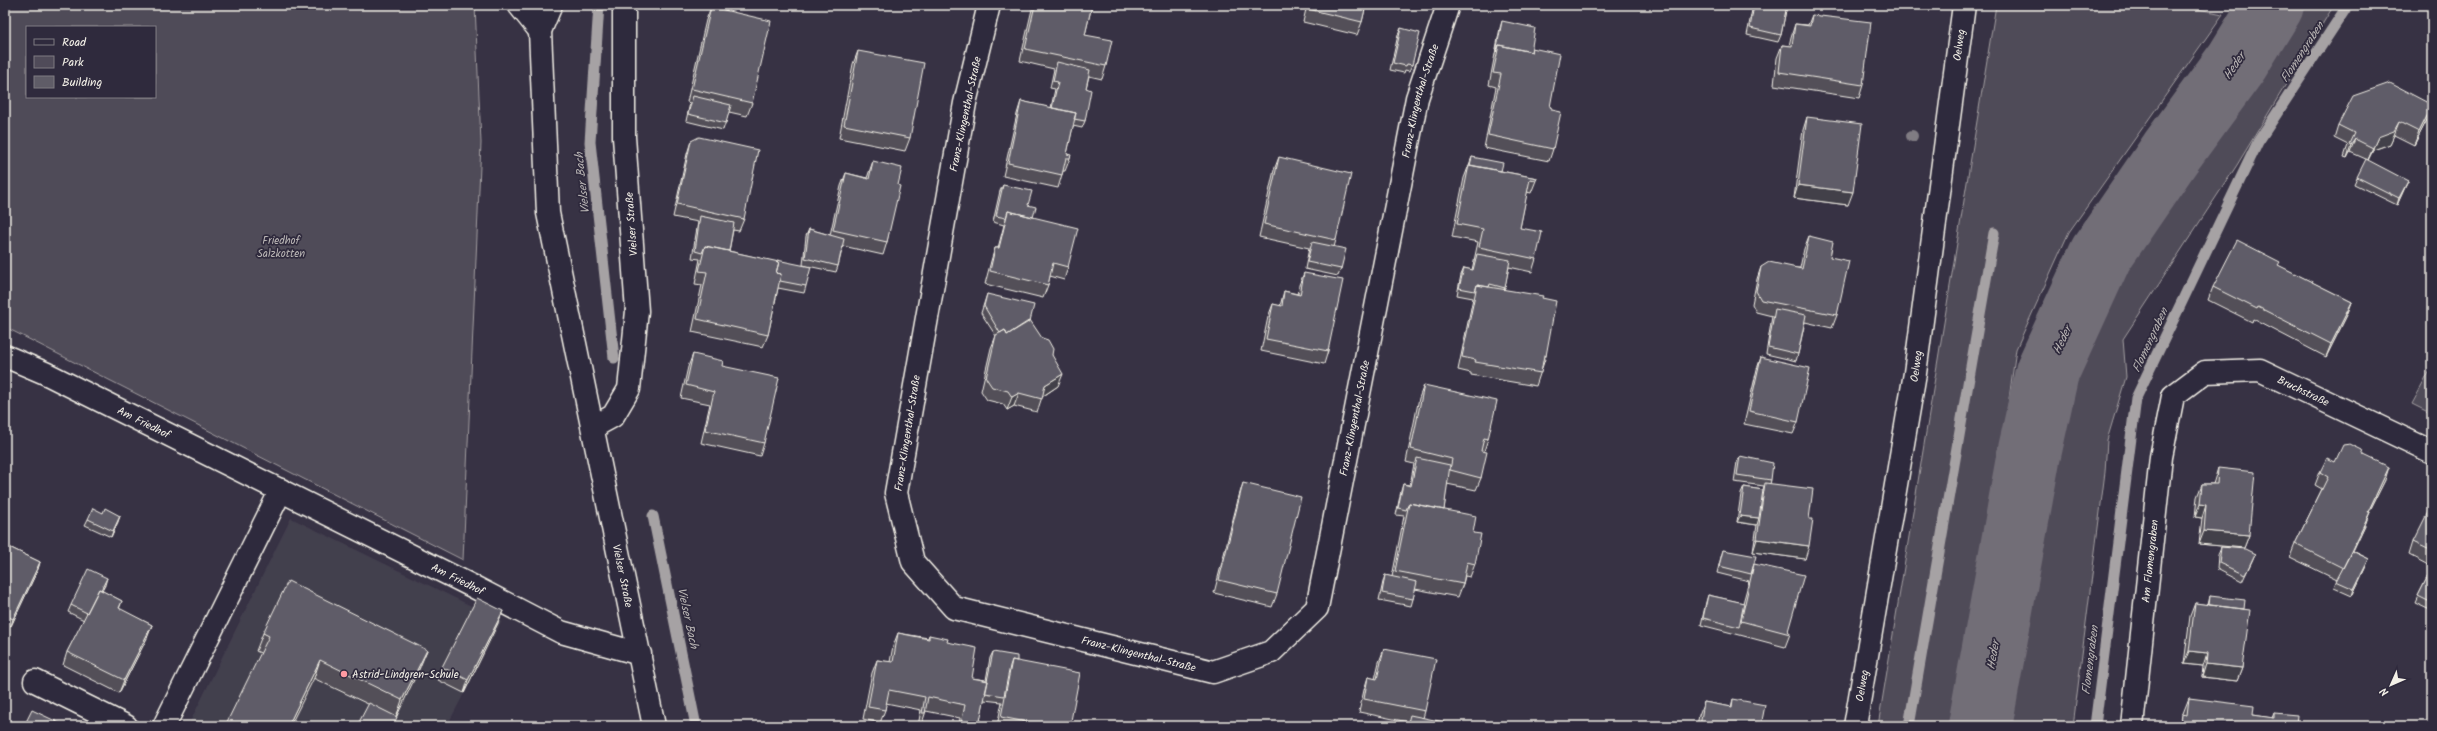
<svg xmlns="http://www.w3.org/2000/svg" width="2437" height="731" font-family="Kalam,sans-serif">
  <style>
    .built { fill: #433f4e }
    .green { fill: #504b59; stroke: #a29ea0; fill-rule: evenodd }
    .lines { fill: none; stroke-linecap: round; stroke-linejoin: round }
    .stream { stroke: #a6a2a4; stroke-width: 11 }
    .river { stroke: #726e77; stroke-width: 64 }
    .minor-casing { stroke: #f4f1e8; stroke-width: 25 }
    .minor { stroke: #2f2a3d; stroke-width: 22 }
    .tree { fill: #807b83 }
    .wall { fill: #524f59; stroke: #f4f1e8 }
    .shaded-wall { fill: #424048; stroke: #f4f1e8 }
    .building { fill: #5f5c67; stroke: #f4f1e8 }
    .poi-dot { fill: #ff9aa2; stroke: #2f2a3d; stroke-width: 1.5 }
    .labels { text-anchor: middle; stroke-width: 3.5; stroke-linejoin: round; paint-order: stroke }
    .street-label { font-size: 11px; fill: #f4f1e8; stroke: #2f2a3d }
    .park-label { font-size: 11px; fill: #bbb7b6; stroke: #2f2a3d }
    .poi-label { font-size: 11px; fill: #f4f1e8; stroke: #2f2a3d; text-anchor: start }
    .water-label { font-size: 12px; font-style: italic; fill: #bab6b5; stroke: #2f2a3d }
  </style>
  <rect width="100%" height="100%" fill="#373244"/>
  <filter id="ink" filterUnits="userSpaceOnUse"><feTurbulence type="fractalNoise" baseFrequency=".025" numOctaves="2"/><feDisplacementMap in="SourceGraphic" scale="8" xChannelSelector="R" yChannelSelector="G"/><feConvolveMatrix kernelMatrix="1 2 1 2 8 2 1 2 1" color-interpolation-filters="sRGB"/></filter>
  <g filter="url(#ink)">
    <path class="built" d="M291,518L502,621L447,726H188Z"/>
    <path class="green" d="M5,5H475L481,143L463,560L5,327ZM27,27H155V97H27Z
      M1996,5H2178L2223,14L2069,232L2016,349L1963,726H1878Z
      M2301,5H2334L2237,165L2123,339L2126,377L2107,440L2105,472L2073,726H2011L2058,410L2073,353L2096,307L2153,225Z
      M2432,367V414L2412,404Z"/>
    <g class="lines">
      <path class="stream" d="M599,5L590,142L614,358
        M653,516L696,726
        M1909,726L1994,233
        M2095,726L2136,398L2258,142L2348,5"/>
      <path class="river" d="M1980,726L2028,459L2047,372L2101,254L2171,152L2237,62L2272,5"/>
      <defs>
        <g id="minor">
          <path d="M519,5L540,31"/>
          <path id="s1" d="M551,5L540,31L548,213L654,726"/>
          <path id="s2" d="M989,5L965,103L896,493L913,562L954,608L1213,672L1271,652L1317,608L1417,98L1448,5"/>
          <path id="s3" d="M5,356L45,373L474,587L561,632L640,654"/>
          <path d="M593,427L613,416L629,389L637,311L624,137V5"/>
          <path d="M35,681L126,726"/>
          <path d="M164,726L281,490"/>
          <path id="s4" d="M1855,726L1915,373L1964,5"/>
          <path id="s5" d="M2132,726L2161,457L2173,396L2205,372L2260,370L2432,452"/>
        </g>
      </defs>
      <use href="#minor" class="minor-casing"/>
      <use href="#minor" class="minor"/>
    </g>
    <circle class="tree" cx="1912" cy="136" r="6"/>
    <path class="wall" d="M1033,5H1092L1085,35L1106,66L1102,79L1089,76L1086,88L1085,121L1082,128L1073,126L1067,154L1070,158L1065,171H1063L1058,188L1003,176L1017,114L1021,101L1051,108L1055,89L1050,88L1054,69L1020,61Z
      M1307,5H1366L1362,22L1357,35L1303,22Z
      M1753,5H1787L1781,35L1778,42L1747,35Z
      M711,7L752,103L747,116L729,112L723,130L686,121L690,103L687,102L706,20Z
      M1812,15L1863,85L1859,98L1774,85L1777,58L1782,45L1789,46L1791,37L1795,24L1808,25Z
      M1502,21L1531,52L1532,48L1550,107L1552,110L1553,149L1549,161L1484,148L1496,87L1489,85L1500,28Z
      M1401,28L1412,65L1409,71L1405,70L1404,73L1390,70L1398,35Z
      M858,51L910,138L905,151L839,138L853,64Z
      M2432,107L2428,118L2414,145L2394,135L2390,144L2373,150L2368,160L2350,152L2347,158L2344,157L2348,145L2334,138L2338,125Z
      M1807,117L1848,205L1794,198L1803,130Z
      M691,141L744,219L739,231L733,230L729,251L776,262L777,260L806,286L804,293L778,288L768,335L763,347L692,332L702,285L695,284L700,259L692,258L698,222L673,217L687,154Z
      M1279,157L1336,240L1334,247L1341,269L1338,276L1305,269L1309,248L1259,237L1274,170Z
      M1472,157L1501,171L1537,178L1531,193L1527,192L1520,228L1536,259L1532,272L1509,267L1504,290L1542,298L1546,356L1536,386L1471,375V373L1458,370L1473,298L1457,295L1461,275L1464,268L1472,270L1478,242L1452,237L1464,178Z
      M873,161L898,185L887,242L883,255L843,246L838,266L836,272L803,265L806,236L809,229L830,235L841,186L846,173L867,178Z
      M2357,177L2408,181L2397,205L2354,184Z
      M1003,185L1028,205L1033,217L1068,267L1064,280L1050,276L1048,285L1043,298L985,284L991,261L995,248H998L1004,225L993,222L1000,191Z
      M1809,236L1830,257L1837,315L1832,328L1805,322L1798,354L1796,361L1766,354L1772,316L1756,312L1752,304L1757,279L1761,267L1800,268L1804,249Z
      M2279,266L2352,302L2347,315L2326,357L2253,319L2252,322L2208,300L2213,287Z
      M1304,273L1328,351L1324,364L1261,351L1268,317L1273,304L1280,306L1284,291L1298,294L1299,285Z
      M987,294L1030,321L1052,355L1058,386L1042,397L1037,412L1014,406L1007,410L1003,404L987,400L981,391L991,348L996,336L981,313Z
      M693,354L764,443L760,456L701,443L710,404L681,398L688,367Z
      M1761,357L1798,422L1793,434L1744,424L1757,369Z
      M1424,385L1488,439L1484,451L1481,478L1476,490L1447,484L1444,510L1473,533L1475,564L1470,577L1465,576L1463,584L1458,597L1415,589L1413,599L1411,606L1379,600L1383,582L1385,575L1392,577L1404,516L1396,515L1401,491L1403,484L1410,485L1414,464L1406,462L1419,398Z
      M2364,455L2385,480L2369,512L2365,525L2353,551L2369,559L2366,566L2352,596L2334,588L2337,580L2290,557L2295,544L2322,489L2315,485L2320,472L2335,462Z
      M1740,456L1771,480L1770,484L1809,519L1805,559L1753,552L1757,525L1737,522L1741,494L1744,487L1763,490L1764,486L1734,482L1737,462Z
      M2218,468L2249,535L2244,548L2199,544L2202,518L2195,517L2197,497L2202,484H2213L2214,481Z
      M1243,483L1277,594L1272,607L1214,593L1239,496Z
      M2432,512V567L2409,555L2413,542Z
      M103,513L120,516L111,537L85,525L88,519Z
      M5,545L40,562L38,569L11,626L5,623Z
      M2221,547L2255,554L2252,561L2242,582L2217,569L2218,554Z
      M1723,550L1752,569L1754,564L1790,634L1785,647L1736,634L1701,625L1706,602L1708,595L1743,603L1749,581L1717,573L1721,557Z
      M2432,568V611L2415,603L2418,596Z
      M105,585L102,591L122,601L119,609L152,625L147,638L119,693L63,665L67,652L84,620L68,612L71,605Z
      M2210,596L2244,609L2242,668L2237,681L2202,677L2203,666L2184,664L2190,616L2195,603L2208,605Z
      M498,623L464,693L438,680L442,667Z
      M263,633L420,667L396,716L395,723L368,704L256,651Z
      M898,633L928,638L929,635L947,642L972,678L986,680L990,658L993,652L1017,661L1070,726H997L1002,702L984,700L979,726H959L960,718L926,711L921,726H918L921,710L886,703L885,710L880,723L863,719L872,673L877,660L890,662L893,646Z
      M1384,649L1425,711L1423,718L1443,726H1407L1408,722L1359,712L1364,690L1368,677L1375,679L1379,662Z
      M2189,698L2253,715L2272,718L2274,713L2296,726H2178Z
      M1733,699L1761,726H1697L1699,715L1704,702L1731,707Z"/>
    <path class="shaded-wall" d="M2432,106L2428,118L2414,145L2419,132Z
      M2399,122L2394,135L2390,144L2373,150L2368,160L2373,148L2378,137Z
      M2355,139L2350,152L2347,158L2351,145Z
      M2408,181L2405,187L2397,205L2399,198Z
      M1798,185L1853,192L1848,205L1794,198Z
      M2352,302L2347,315L2326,357L2331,344Z
      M1063,374L1058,386L1040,398L1045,385Z
      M1019,393L1014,406L1007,410L1012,397Z
      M2389,467L2385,480L2363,524L2368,512Z
      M2200,504L2206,505L2202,518L2195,517Z
      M2370,512L2365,525L2338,580L2343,568Z
      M120,516L118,522L111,537L113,531Z
      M1740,516L1759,518L1757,525L1737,522Z
      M2204,531L2249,535L2244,548L2199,544Z
      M1757,539L1809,546L1805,559L1753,552Z
      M2369,559L2366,566L2352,596L2354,589Z
      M40,562L38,569L11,626L13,619Z
      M107,578L105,585L85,621L88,614Z
      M503,611L498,623L464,693L468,680Z
      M152,625L147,638L119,693L124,680Z
      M427,650L420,667L396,718L402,700Z
      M2189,651L2207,653L2203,666L2184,664Z
      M320,660L314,678L290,726H288Z
      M2206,664L2242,668L2237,681L2202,677Z"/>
    <path class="building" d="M1035,5H1092L1085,35L1112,40L1106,66L1025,49Z
      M1309,5H1366L1362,22L1308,9Z
      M1754,5H1787L1781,35L1750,28Z
      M711,7L771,21L752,103L692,89Z
      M1812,15L1871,22L1863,85L1779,72L1782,45L1792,46L1795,24L1810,26Z
      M1502,21L1535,28L1531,52L1499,45L1496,52Z
      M1401,28L1420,33L1412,65L1407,64L1406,66L1393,63Z
      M1499,45L1532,52V48L1560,54L1550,107L1552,108V110L1561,112L1553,149L1488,135L1501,74L1493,73Z
      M858,51L924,63L910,138L844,125Z
      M1057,62L1090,70L1086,88L1091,90L1085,121L1074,119L1076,113L1052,108L1058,82L1053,81Z
      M2390,83L2432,105V106L2419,132L2399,122L2394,131L2378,137L2373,148L2355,139L2351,145L2349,144L2354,133L2338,125L2353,96Z
      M693,96L731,105L726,123L688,114Z
      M1021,101L1076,113L1067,154L1071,155L1070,158H1066L1062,175L1008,163Z
      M1807,117L1862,124L1853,192L1798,185Z
      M699,137L758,150L744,219L677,204L691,141Z
      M1279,157L1351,174L1336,240L1264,224Z
      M1472,157L1503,163L1501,171L1470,165Z
      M2366,159L2408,181L2399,198L2357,177Z
      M873,161L902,168L898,185L900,186L887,242L833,230L846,173L869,179Z
      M1469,165L1537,178L1536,180L1530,179L1520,228L1542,232L1536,259L1479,247L1483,229L1457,224Z
      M1003,185L1032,191L1028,205L1036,207L1033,217L1008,211L1006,218L996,216Z
      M1008,211L1078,228L1068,267L1053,263L1048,285L990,271L995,248H999Z
      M700,216L734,223L729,251L705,246L702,253L695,251Z
      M809,229L844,239L838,266L805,258Z
      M1809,236L1833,242L1830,257L1849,261L1837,315L1761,300L1756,291L1761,267L1769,262L1802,269Z
      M2237,240L2280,262L2278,265L2352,302L2331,344L2258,307L2257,309L2213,287Z
      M1312,242L1346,249L1341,269L1307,262Z
      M705,246L779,262L776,273L781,274L768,335L697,319L707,272L699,271Z
      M1477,254L1510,260L1505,288L1490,284L1489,287L1477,285L1475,291L1459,288L1464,268L1473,270Z
      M777,260L811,267L806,286L780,281L781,274L776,273L779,262H777Z
      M1304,273L1343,280L1328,351L1266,339L1273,304L1282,306L1284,291L1300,295Z
      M1477,285L1543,296L1542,298L1556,301L1546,356L1544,355L1541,373L1475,362L1476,360L1462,357Z
      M987,294L1034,305L1030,321L1007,335L1005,330L1000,333L984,306Z
      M1775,309L1806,315L1798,354L1768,347Z
      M1030,320L1042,338L1048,340L1053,349L1052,355L1063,374L1045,385L1042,399L1019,393L1012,397L1008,391L992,387L986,378L996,335L1005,330L1007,335Z
      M693,354L723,361L722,366L779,378L764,443L705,430L714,392L686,385Z
      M1761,357L1810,368L1798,422L1749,411Z
      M1424,385L1497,401L1488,439L1484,438L1481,451L1487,452L1481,478L1450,470L1452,459L1411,449Z
      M2350,444L2362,450L2364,455L2389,467L2368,512H2370L2343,568L2295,544L2328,477L2320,472L2327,458L2335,462L2343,445Z
      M1740,456L1773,463L1771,480L1737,475Z
      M1417,458L1450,465L1444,510L1409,503L1406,510L1398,508L1403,484L1411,486Z
      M2218,468L2255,472L2249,535L2204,531L2206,505L2200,504L2202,484H2217Z
      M1243,483L1301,497L1277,594L1219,580Z
      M1765,483L1813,489L1809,519H1813L1809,546L1757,539Z
      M1744,487L1763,490L1759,518L1740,516Z
      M1409,503L1476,516L1473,533L1481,534L1475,564L1467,562L1463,584L1395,571Z
      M93,508L103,513L105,508L120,516L113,531L88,519Z
      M2429,510L2432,512V551L2413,542Z
      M5,545L40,562L13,619L5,615Z
      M2221,547L2245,549L2255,554L2245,575L2219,563Z
      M1723,550L1756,556L1751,574L1719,566Z
      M2352,551L2369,559L2354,589L2336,581Z
      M1754,564L1804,575L1788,631L1790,634L1741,621Z
      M2432,568V603L2418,596Z
      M88,569L107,578L101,590L99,589L87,613L71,605Z
      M1385,575L1417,582L1413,599L1382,593Z
      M288,581L427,650L402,700L320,660L288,726H225L269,636L263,633Z
      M99,589L122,601L119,608L152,625L124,680L67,652Z
      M1708,595L1744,603L1739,627L1703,618Z
      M2210,596L2245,600L2244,609L2209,605Z
      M477,598L503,611L468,680L442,667Z
      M2195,603L2250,610L2242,668L2206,664L2207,653L2189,651Z
      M898,633L929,639V635L948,639L947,642L977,648L972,678L988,681L979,726H970L961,724L965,705L928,697L925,713H922L925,697L889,690L885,710L868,707L877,660L893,662Z
      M1384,649L1436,659L1425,711L1364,699L1368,677L1377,679Z
      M993,652L1017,656V661L1012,660L1010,666L1004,696L985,693L988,681H987Z
      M1012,660L1080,673L1070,726H1047L1001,717Z
      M2189,698L2254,706L2253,715L2274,718V713L2297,715L2296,726H2181L2182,714L2187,715Z
      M1733,699L1765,705L1761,726H1700L1704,702L1732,707Z
      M369,703L397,717L393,726H357Z
      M32,710L66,726H24Z
      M1410,715L1444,722L1443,726H1407Z"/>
  </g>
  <circle class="poi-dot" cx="344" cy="674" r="4"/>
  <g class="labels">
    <g class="street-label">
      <text dy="4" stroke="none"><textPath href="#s4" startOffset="689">Oelweg</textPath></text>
      <text dy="4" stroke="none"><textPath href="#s2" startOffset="1539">Franz-Klingenthal-Straße</textPath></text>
      <text transform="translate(965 114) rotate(-78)" y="4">Franz-Klingenthal-Straße</text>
      <text transform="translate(631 224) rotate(-94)" y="4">Vielser Straße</text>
      <text dy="4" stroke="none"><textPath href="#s4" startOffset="365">Oelweg</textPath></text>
      <text dy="4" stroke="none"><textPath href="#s5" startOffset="476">Bruchstraße</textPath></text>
      <text dy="4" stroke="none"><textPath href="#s2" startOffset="1215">Franz-Klingenthal-Straße</textPath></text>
      <text dy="4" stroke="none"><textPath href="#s3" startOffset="154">Am Friedhof</textPath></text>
      <text transform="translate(907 433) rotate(-81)" y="4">Franz-Klingenthal-Straße</text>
      <text dy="4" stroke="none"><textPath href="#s5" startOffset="166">Am Flomengraben</textPath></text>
      <text dy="4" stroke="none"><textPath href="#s1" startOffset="581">Vielser Straße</textPath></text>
      <text dy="4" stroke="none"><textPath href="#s3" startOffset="505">Am Friedhof</textPath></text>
      <text dy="4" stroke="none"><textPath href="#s2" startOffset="820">Franz-Klingenthal-Straße</textPath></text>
      <text dy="4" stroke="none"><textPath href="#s4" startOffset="41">Oelweg</textPath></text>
    </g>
    <g class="park-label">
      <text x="281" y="244">Friedhof<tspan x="281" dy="13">Salzkotten</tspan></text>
    </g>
    <g class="poi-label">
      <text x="352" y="678">Astrid-Lindgren-Schule</text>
    </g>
    <g class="water-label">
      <text transform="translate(2302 52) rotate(-57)" y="4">Flomengraben</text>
      <text transform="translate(2234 66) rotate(-56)" y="4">Heder</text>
      <text transform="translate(582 183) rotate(-96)" y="4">Vielser Bach</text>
      <text transform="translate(2062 340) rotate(-65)" y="4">Heder</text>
      <text transform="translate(2150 340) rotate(-65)" y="4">Flomengraben</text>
      <text transform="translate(688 618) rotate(78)" y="4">Vielser Bach</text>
      <text transform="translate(1993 655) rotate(-80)" y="4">Heder</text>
      <text transform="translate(2090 660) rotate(-83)" y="4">Flomengraben</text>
    </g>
  </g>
  <rect width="2437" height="731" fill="none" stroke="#2f2a3d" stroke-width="20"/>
  <rect x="10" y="10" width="2417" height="711" fill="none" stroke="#f4f1e8" stroke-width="1.5" filter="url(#ink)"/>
  <rect x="26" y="26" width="130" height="72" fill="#2f2a3d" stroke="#7e7a81"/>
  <rect x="34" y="39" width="20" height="6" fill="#2f2a3d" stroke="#7e7a81"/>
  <text x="62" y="46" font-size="12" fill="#f4f1e8">Road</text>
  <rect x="34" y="56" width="20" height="12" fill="#504b59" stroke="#7e7a81"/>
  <text x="62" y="66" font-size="12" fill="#f4f1e8">Park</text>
  <rect x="34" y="76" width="20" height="12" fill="#5f5c67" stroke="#7e7a81"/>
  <text x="62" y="86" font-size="12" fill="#f4f1e8">Building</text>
  <g transform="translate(2391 685) rotate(225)" stroke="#2f2a3d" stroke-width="3" paint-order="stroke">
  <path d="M0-3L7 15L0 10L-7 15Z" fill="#f4f1e8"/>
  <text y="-6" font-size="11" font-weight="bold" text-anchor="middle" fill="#f4f1e8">N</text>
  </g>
</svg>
